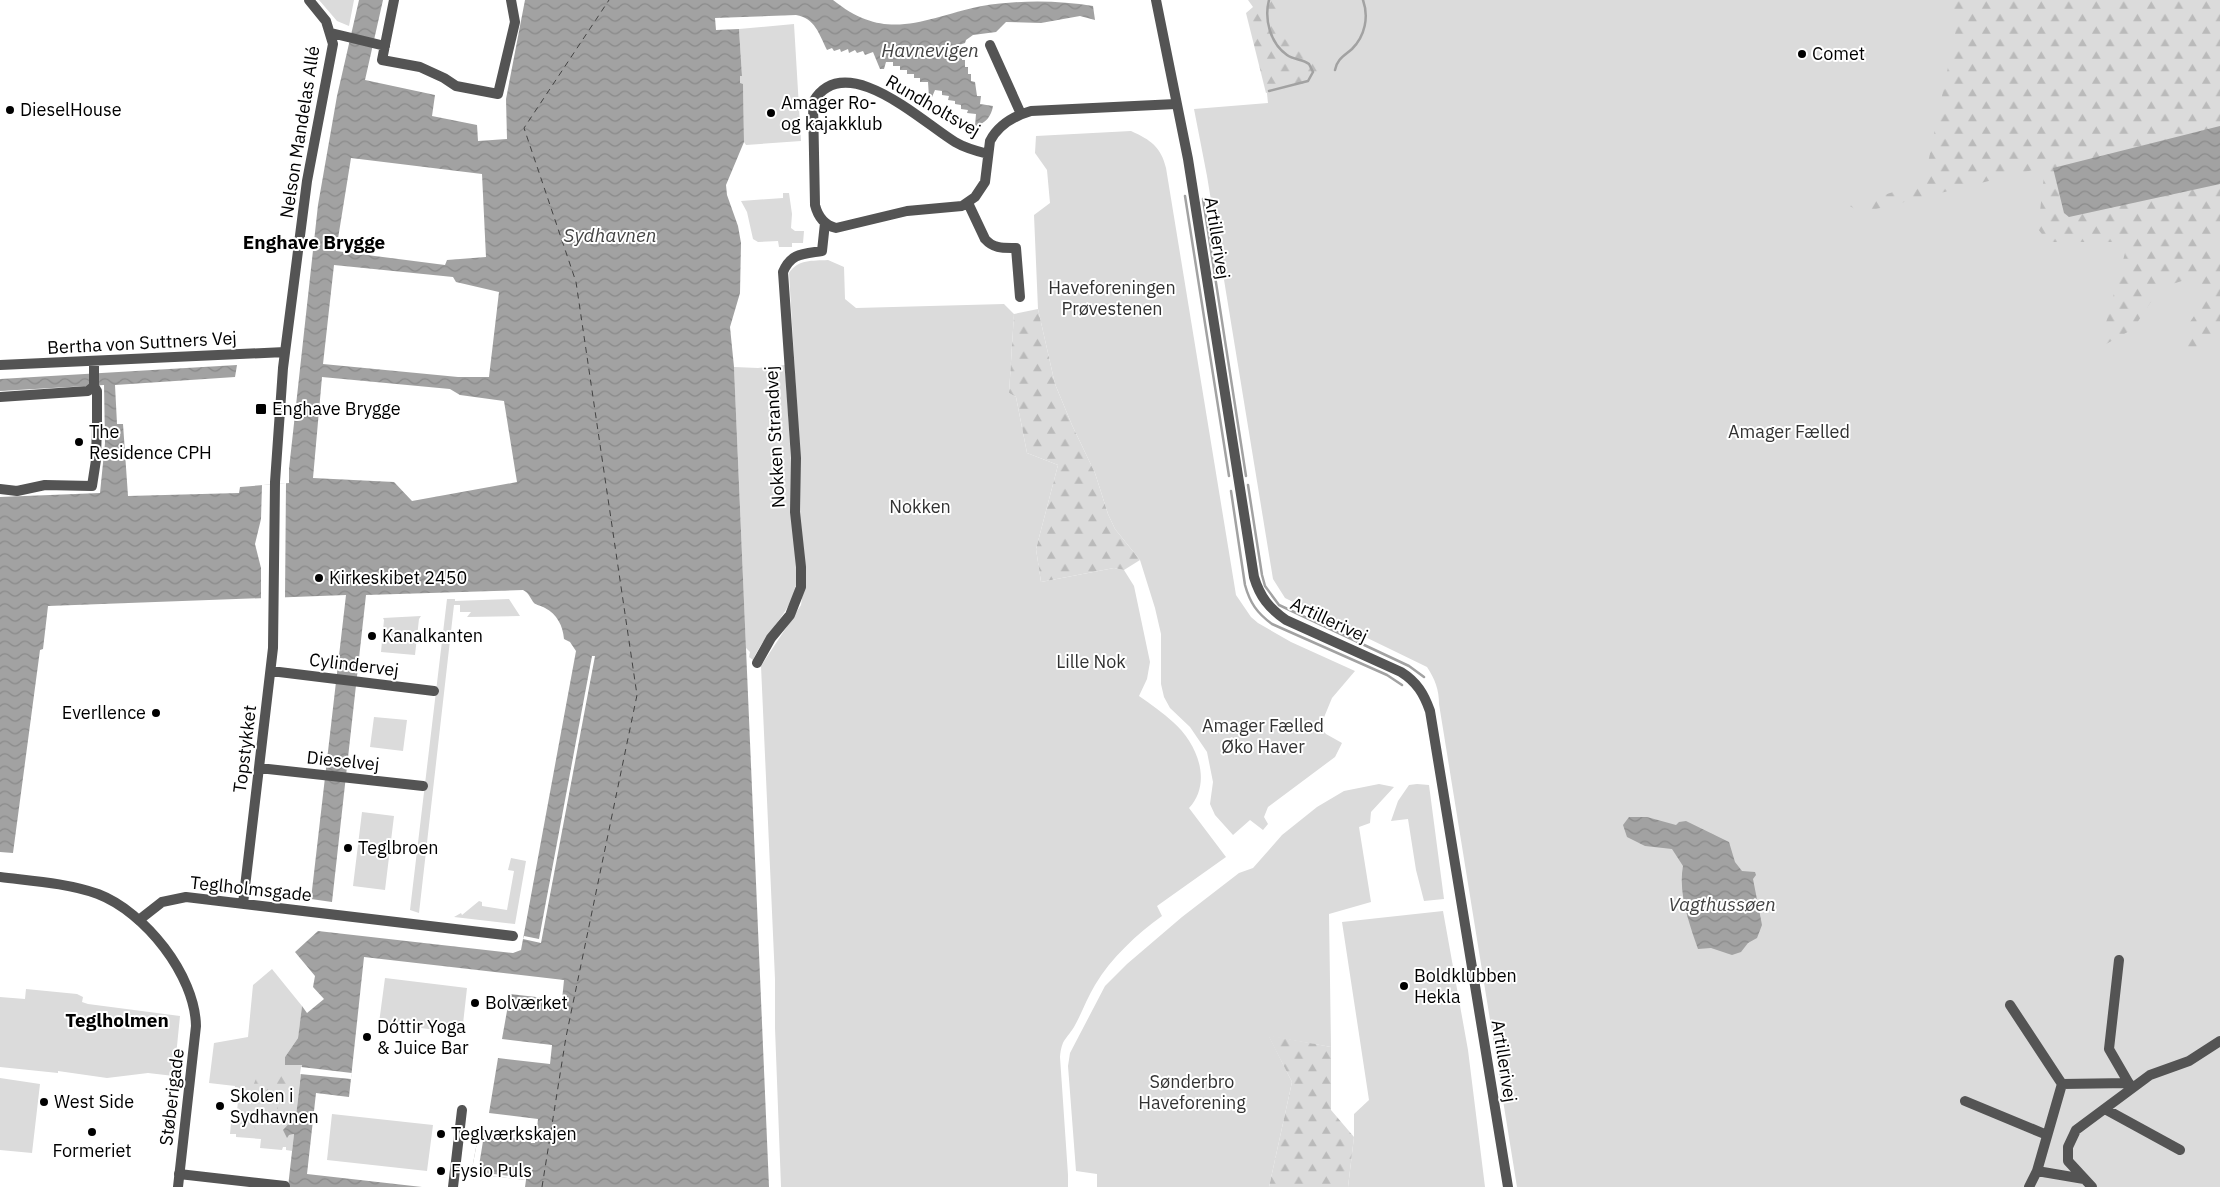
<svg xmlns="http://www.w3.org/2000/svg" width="2220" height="1187" font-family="'IBM Plex Sans',sans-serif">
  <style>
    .green { fill: #dbdbdb }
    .forest { fill: url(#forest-firs) }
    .water { fill: url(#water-waves); fill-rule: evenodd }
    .pier { fill: #fff }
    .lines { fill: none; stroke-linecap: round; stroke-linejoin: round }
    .stream { stroke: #a2a2a2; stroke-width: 2.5 }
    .ferry { stroke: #434343; stroke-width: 1; stroke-dasharray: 6 5; stroke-linecap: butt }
    .minor { stroke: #545454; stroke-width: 10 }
    .tertiary { stroke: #545454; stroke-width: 10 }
    .poi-dot { fill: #000; stroke: #fff; stroke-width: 2 }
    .labels { text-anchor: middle; stroke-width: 4; stroke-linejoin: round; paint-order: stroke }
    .poi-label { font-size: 18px; fill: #000; stroke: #fff; text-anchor: start }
    .street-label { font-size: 18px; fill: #000; stroke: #fff }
    .park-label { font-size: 18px; fill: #323232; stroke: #fff }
    .water-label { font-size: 19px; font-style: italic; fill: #434343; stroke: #fff }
    .neighbourhood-label { font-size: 19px; font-weight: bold; fill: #000; stroke: #fff }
  </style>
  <defs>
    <pattern id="forest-firs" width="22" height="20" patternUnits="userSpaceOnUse" patternTransform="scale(1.25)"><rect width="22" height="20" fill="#dbdbdb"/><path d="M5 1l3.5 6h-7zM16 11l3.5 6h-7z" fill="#bababa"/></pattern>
    <pattern id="water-waves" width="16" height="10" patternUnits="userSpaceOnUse" patternTransform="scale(1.25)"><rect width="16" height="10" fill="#a2a2a2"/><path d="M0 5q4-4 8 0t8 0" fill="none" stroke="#8a8a8a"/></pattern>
  </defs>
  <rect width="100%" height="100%" fill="#fff"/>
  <path class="green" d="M319,0H354L349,26L337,21Z
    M1250,0H2220V1187H1517L1439,704C1439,690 1435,679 1427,667L1285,598L1273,579L1207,176L1194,109L1268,103L1258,10Z
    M794,24L801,141L746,145L744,142L743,84H740V76H742L739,29Z
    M1131,131C1151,140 1161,147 1166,168L1236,595L1251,617L1258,623L1291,642L1355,671L1332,698L1320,727L1326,734L1342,743L1335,757L1268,807L1264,817L1268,824L1263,830L1250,820L1233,835L1215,815L1210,804L1213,782L1207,752L1190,727L1170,708L1164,697L1161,684V634L1155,608L1140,560L1115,529L1108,514L1095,473L1072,425L1055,384L1038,309L1034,215L1050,203L1047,170L1035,153L1036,136Z
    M783,193H789L792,214L791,228L795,231H804L803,243H792V247H779L778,241L758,242L753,239L747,212L741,201L783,198Z
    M828,260L844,267L845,299L856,308L1004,304L1014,314L1009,393L1016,397L1027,453L1058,465L1036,549L1041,582L1114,568L1124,570L1134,586L1150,662L1147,679L1139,696C1151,704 1163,713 1173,722C1197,743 1213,782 1189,808L1226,857L1157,906L1162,916C1137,934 1111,958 1095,985C1087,998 1082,1013 1074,1027C1065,1041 1062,1039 1060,1057L1068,1175V1187H781L775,1028V979L761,666L801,605L805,577L799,517L800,457L789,273C798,259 812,261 828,260Z
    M785,365L797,559C797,569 798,581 795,590C787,617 764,634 753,660L749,657L750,652L746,648L734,367L758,368Z
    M447,599H455V601L509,599L520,616L467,617L471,612H460V605H454L419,913L410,910Z
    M421,616L419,619L415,655L381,652L384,620L383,618Z
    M374,717L407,720L403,751L370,747Z
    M1379,784L1394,787L1371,812L1370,823L1359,827L1371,902L1329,914L1331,1047L1269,1036L1292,1082L1269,1187H1097V1174L1076,1171L1068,1066L1070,1053L1105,986L1127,964L1182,917L1239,873L1253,868L1282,835L1317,807L1344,791Z
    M1417,784L1429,785L1444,899L1424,901L1416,870L1408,819L1391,821L1398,801L1409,785Z
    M362,812L394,816L385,890L353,886Z
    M511,858L526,861L515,924L454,917L461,913L462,915L479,901L482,902V906L507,910L514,871L508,870Z
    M1443,911L1468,1050L1485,1187H1348L1354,1137V1114L1369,1100L1342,922Z
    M272,969L302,1006L298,1038L285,1057L302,1064L296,1116L288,1138L289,1135L294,1134L292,1151L286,1150V1147H283L282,1150L260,1148L261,1139L236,1137V1134H230L231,1123H236L239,1089H235V1086L209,1083L214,1043L248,1037L253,985Z
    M385,978L467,988L462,1033L379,1023Z
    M26,989L77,994L83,997L82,1002L88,1004L180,1016L174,1076L148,1073L107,1078L58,1071V1073L0,1067V997L25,999Z
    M0,1078L40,1084L32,1153L0,1150Z
    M332,1114L433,1125L427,1171L327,1160Z"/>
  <path class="forest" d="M1248,0H1279C1271,26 1285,47 1309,56L1312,49L1315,48L1320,52L1321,66L1309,84L1266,93L1246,13L1253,7Z
    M1947,0H2220V229L2206,248L2211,256L2220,247V334L2215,343L2186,349C2185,344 2184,337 2185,333C2193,310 2209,309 2198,282L2188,279L2160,288L2133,329L2099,348L2128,242H2048L2038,229L2045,167L1860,213L1850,206L1924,182L1956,29Z
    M1038,309L1055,384L1072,425L1095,473L1108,514L1115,529L1140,560L1124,570L1114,568L1041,582L1036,549L1058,465L1027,453L1016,397L1009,393L1014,314Z
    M1268,1035L1331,1047V1110L1354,1137L1348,1187H1269L1292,1082Z
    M282,1072L285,1074L289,1091H285L277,1084H274L269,1095L257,1100L252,1089L257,1076L262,1073Z
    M275,1101L278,1107L276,1117L259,1133L254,1127L258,1104Z"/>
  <path class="water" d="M359,0H383L365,80L435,95L432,116L477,125L478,141L507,139L506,99L525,0H833C888,44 923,18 982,6C1018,0 1057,0 1093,6L1095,20L1080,16L1041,23L1006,22L996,32L973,35L966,40L965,43L959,45L958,52L962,53V60H965V67H968V74H971V81L975,82L977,96H981L980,104L993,106C991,117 986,123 975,126L976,114L967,113L968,110L961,109V105L955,104V101L948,100L949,96L942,95V91L935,90L932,97H929L928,82H920V78H914V74H907V70H900V66H893V62H886L884,69H880L873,52L865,55L863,51L857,53L855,50L849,53L848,49L841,52L840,49L834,51L832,48L827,50C819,34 815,18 796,15L715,18L716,30L739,29L742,76H740V83L743,84L744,142L726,185L727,195L738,226L741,243L740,293L730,327L734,367L769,1187H525L526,1180L471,1174L479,1132L536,1138L538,1119L489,1113L498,1058L550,1064L552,1045L502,1039L510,994L562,1000L564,980L364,957L349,1097L316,1093L307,1174L422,1187H288L294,1134L289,1135L287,1138L283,1130L296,1116L302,1065H285V1057L298,1038L302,1006L307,1013L324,999L313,987L315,976L295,952L318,931L513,953L521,950L576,651L570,642L564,639C563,626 557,614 545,608C542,606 536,605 534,603C530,598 529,593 523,590L366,595L332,902L311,899L346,595L48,606L43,649L40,650L13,853L0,852V497L100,493L105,443L104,385L0,391V379L237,365L235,377L115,385L117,424H123L128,496L239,493L240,487L289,483V469L318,205L337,96ZM351,158L482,174L486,257L447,260L445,265L336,251ZM334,265L453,277L456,282L499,292L489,377H458L323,364ZM322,377L450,389L460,395L504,401L517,482L412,501L394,482L313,478Z
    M2220,126V184L2069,217L2064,213L2053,168Z
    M1629,817H1647L1676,825L1679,822L1686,821L1729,842L1735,862L1742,871L1755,872L1756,875L1753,879L1762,925L1757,938L1748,943L1741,952L1732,955L1711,948L1698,949C1689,923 1678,893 1683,866L1672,849L1645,846L1627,837L1623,825Z"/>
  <path class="pier" d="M286,483L285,598L261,599V568L255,544L261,519L262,485Z
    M592,656H595L541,943L523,939L524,936L539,939Z
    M301,1067L352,1073L351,1079L300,1074Z
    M479,1132L536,1138L535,1143H531L530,1140L484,1135L478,1172L526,1178V1180L471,1174Z"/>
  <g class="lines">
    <path class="stream" d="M1269,0C1264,19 1270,43 1287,55C1294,60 1303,59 1309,64L1313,72L1308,81L1269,91
      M1335,70C1337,59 1344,56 1352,49C1365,36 1369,17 1363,0
      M1185,196L1229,476
      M1203,199L1246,476
      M1248,485L1262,575L1265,586L1279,605L1409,666L1424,677
      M1231,491L1245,585C1250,603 1257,613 1272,624L1387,675L1402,685"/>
    <path class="ferry" d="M542,1187L566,1037L637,695L576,282L524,128L609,0"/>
    <path class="minor" d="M394,0L382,60L420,67L444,78L456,86L498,94L515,22L511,0
      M331,33L385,46
      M990,45L1021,114
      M988,154C976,151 965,148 955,142C922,122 845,48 813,102L815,205C818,217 824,225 836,228L907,211L962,206L975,197L985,182L990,141C999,124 1014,116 1031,111L1176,104
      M968,203L985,239C994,249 1003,248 1016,248L1020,297
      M0,365L285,352
      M0,397L88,391L94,386
      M0,489L17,491L45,485L92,486L96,460L97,422V391L94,386V361
      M757,663L771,638L790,615L801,587V567L795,512L796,458L783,272C791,253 803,254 822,251L825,223
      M271,671L434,691
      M259,768L423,786
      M243,904L273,648L275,482L283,368L307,181L333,44L326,21L309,0
      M139,920L162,902L186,897L513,936
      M2119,960L2109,1049L2131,1087
      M2010,1005L2062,1084L2129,1083
      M2062,1084L2037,1171L2084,1179
      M1965,1101L2047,1135
      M2105,1109L2180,1150
      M179,1174L285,1186
      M453,1187L462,1110
      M2029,1187L2037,1171
      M2092,1187L2068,1161V1147L2076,1130L2150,1075L2189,1061L2220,1041"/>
    <path class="tertiary" d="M1156,0L1188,159L1254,577C1260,597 1269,608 1286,620L1401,672C1417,682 1424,694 1430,711L1508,1187
      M0,877C32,881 67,883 98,894C145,912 195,975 196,1026L178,1187"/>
  </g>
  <g class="poi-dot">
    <circle cx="1802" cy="54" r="5"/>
    <circle cx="10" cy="110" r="5"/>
    <circle cx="771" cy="113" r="5"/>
    <rect x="255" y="403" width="12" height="12" rx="2.5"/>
    <circle cx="79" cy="442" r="5"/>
    <circle cx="319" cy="578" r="5"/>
    <circle cx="372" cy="636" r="5"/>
    <circle cx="156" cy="713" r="5"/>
    <circle cx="348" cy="848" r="5"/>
    <circle cx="1404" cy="986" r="5"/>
    <circle cx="475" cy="1003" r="5"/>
    <circle cx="367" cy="1037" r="5"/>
    <circle cx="44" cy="1102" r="5"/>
    <circle cx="220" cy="1106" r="5"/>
    <circle cx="92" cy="1132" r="5"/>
    <circle cx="441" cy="1134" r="5"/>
    <circle cx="441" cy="1171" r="5"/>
  </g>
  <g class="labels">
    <g class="poi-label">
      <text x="1812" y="60">Comet</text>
      <text x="781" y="109">Amager Ro-<tspan x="781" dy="21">og kajakklub</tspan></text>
      <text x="20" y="116">DieselHouse</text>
      <text x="272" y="415">Enghave Brygge</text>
      <text x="89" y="438">The<tspan x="89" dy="21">Residence CPH</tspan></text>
      <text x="329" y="584">Kirkeskibet 2450</text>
      <text x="382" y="642">Kanalkanten</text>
      <text x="146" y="719" text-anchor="end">Everllence</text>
      <text x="358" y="854">Teglbroen</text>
      <text x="1414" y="982">Boldklubben<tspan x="1414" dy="21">Hekla</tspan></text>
      <text x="485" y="1009">Bolværket</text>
      <text x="377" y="1033">Dóttir Yoga<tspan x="377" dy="21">&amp; Juice Bar</tspan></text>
      <text x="230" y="1102">Skolen i<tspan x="230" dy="21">Sydhavnen</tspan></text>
      <text x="54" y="1108">West Side</text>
      <text x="451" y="1140">Teglværkskajen</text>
      <text x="92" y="1157" text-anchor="middle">Formeriet</text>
      <text x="451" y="1177">Fysio Puls</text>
    </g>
    <g class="street-label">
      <text transform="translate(933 106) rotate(30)" y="6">Rundholtsvej</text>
      <text transform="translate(300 132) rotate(-81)" y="6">Nelson Mandelas Allé</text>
      <text transform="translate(1217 238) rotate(81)" y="6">Artillerivej</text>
      <text transform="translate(142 343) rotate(-3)" y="6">Bertha von Suttners Vej</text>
      <text transform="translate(775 437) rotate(-93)" y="6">Nokken Strandvej</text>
      <text transform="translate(1329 620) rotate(25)" y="6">Artillerivej</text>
      <text transform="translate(354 665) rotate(7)" y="6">Cylindervej</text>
      <text transform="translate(245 749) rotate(-83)" y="6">Topstykket</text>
      <text transform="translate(343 761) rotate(6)" y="6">Dieselvej</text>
      <text transform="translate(251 889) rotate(6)" y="6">Teglholmsgade</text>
      <text transform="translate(1504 1061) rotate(81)" y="6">Artillerivej</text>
      <text transform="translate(172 1097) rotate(-83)" y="6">Støberigade</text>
    </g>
    <g class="park-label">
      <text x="1112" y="294">Haveforeningen<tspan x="1112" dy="21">Prøvestenen</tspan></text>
      <text x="1789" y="438">Amager Fælled</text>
      <text x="920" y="513">Nokken</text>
      <text x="1091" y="668">Lille Nok</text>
      <text x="1263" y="732">Amager Fælled<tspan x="1263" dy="21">Øko Haver</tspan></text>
      <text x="1192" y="1088">Sønderbro<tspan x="1192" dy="21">Haveforening</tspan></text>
    </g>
    <g class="water-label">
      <text x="930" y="57">Havnevigen</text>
      <text x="610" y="242">Sydhavnen</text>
      <text x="1722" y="911">Vagthussøen</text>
    </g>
    <g class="neighbourhood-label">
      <text x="314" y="249">Enghave Brygge</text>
      <text x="117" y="1027">Teglholmen</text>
    </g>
  </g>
</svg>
